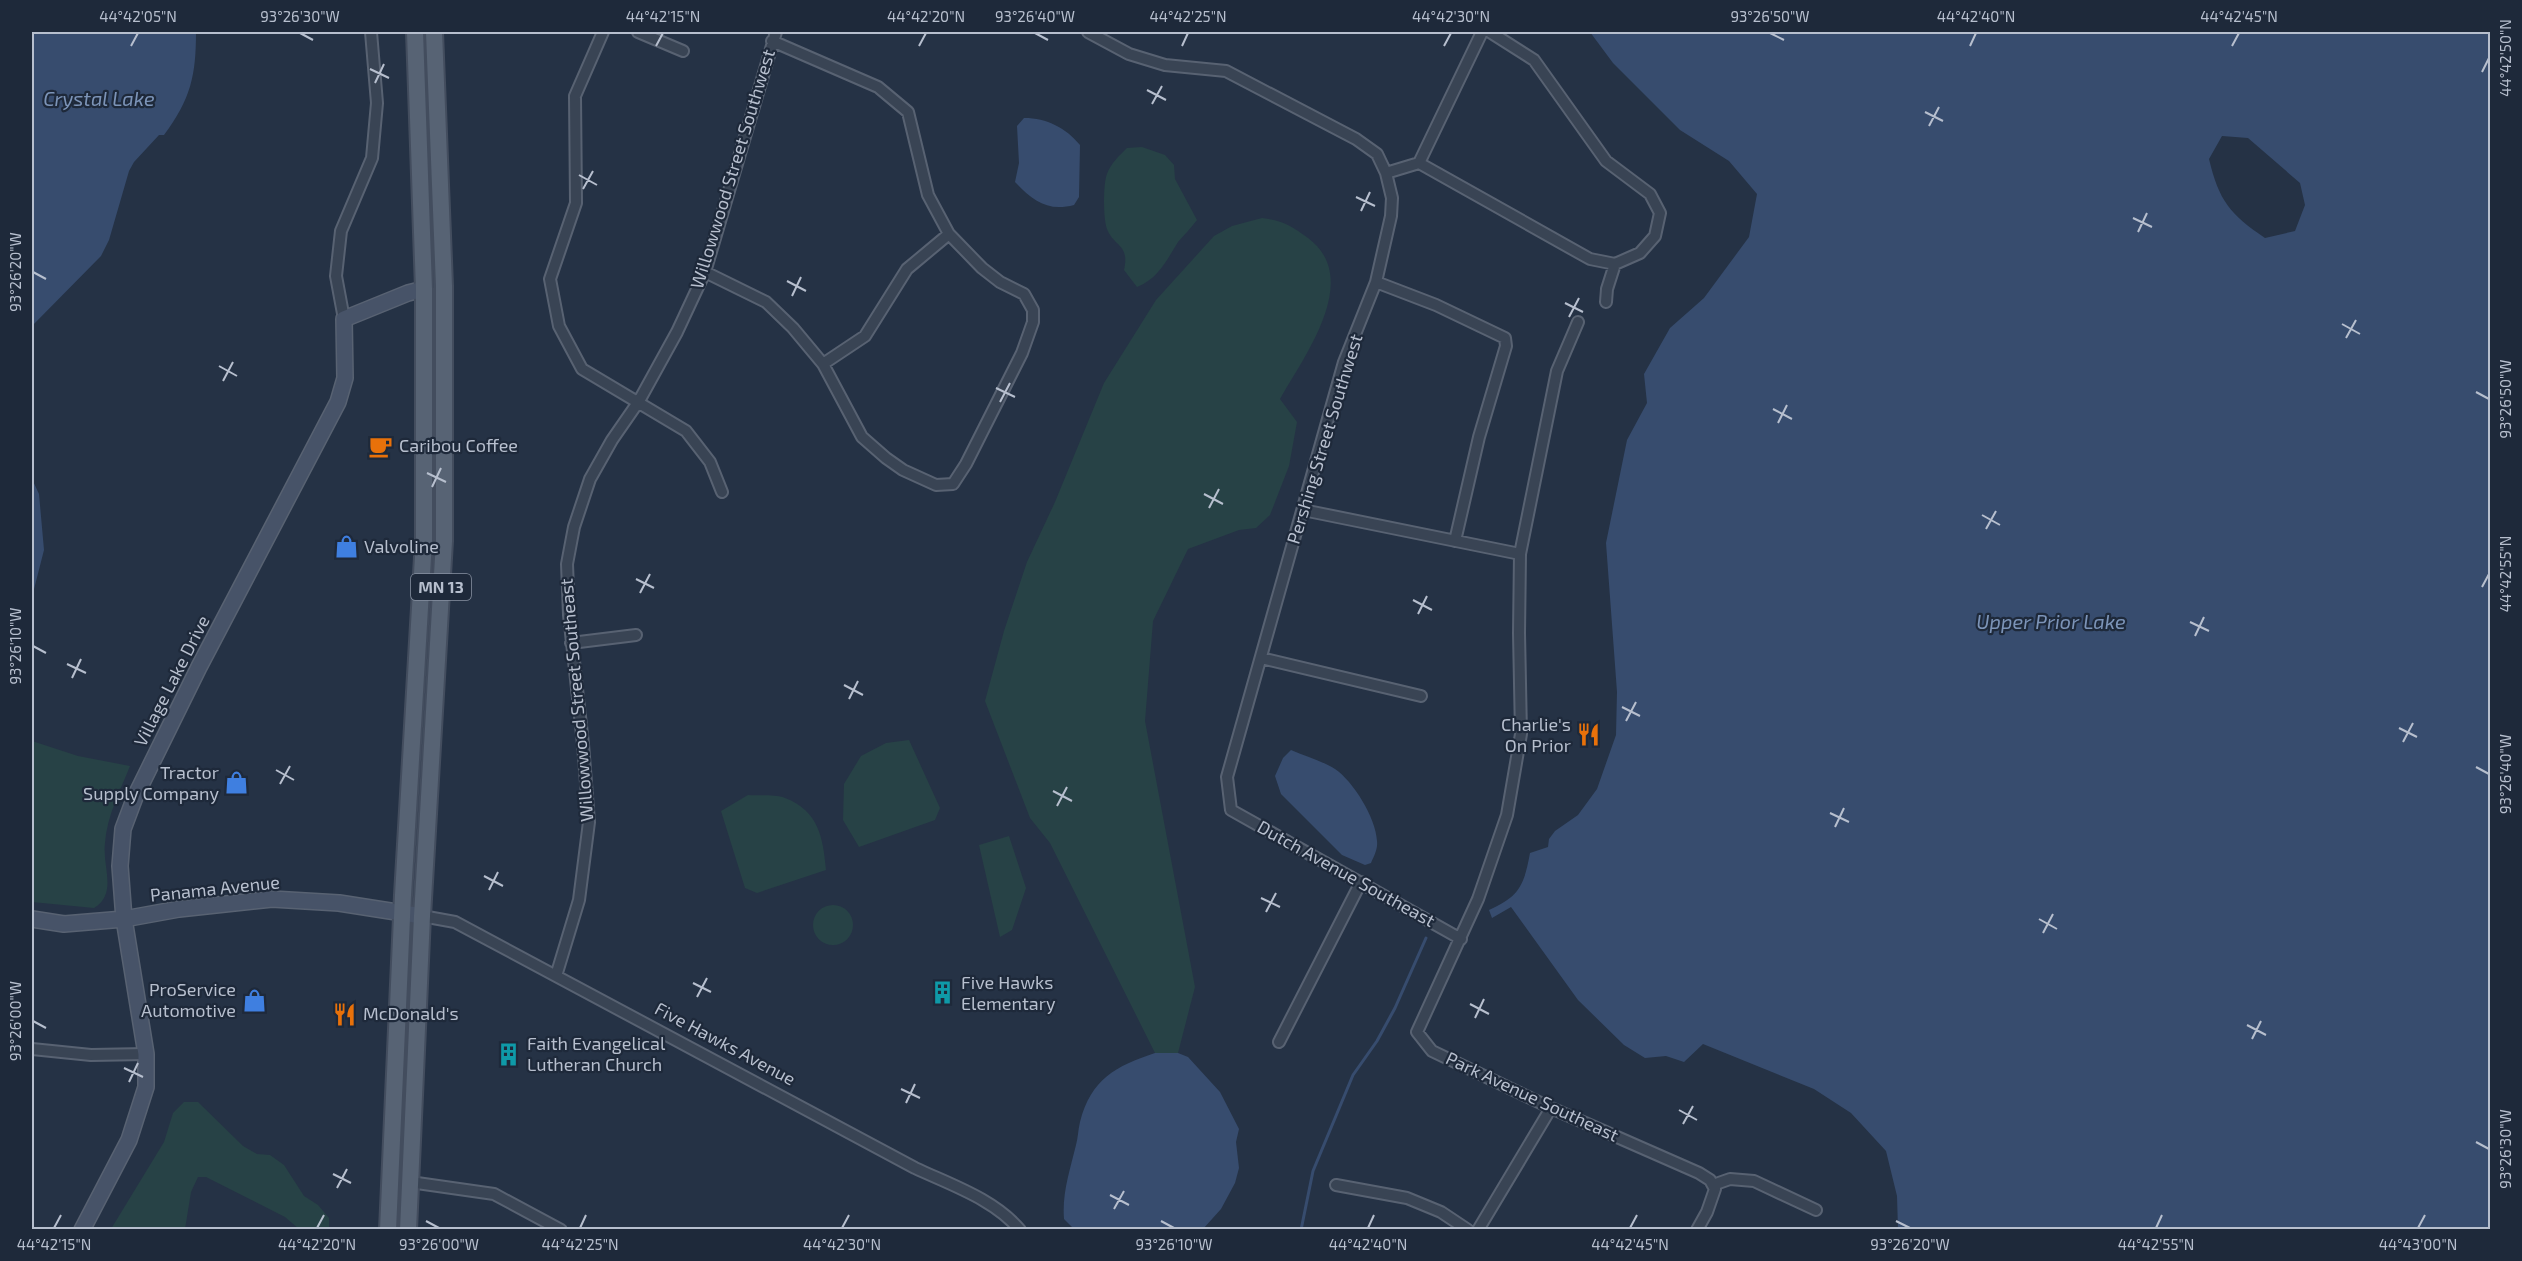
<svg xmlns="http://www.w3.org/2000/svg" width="2522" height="1261" font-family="'Exo 2',sans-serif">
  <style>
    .green { fill: #274246 }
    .water { fill: #374c6e; fill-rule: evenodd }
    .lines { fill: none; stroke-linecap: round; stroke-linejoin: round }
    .stream { stroke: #374c6e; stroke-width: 3 }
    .street-casing { stroke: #586272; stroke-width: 14 }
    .secondary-casing { stroke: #586272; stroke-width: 18 }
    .primary-casing { stroke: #434d5e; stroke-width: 20 }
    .street { stroke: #394454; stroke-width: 10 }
    .secondary { stroke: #475368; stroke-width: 15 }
    .primary { stroke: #576374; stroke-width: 16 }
    .ticks { fill: none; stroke: #b7bfce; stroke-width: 2 }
    .labels { text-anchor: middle; stroke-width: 4.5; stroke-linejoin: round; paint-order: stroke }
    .shield { fill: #1e293a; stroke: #8992a2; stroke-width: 1.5 }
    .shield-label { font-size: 16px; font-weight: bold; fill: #b7bfce }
    .street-label { font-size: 18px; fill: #b7bfce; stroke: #1e293a }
    .poi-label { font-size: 18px; fill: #b7bfce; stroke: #1e293a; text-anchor: start }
    .water-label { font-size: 20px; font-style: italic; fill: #7c94b8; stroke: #1e293a }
    .neatline { fill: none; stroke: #b7bfce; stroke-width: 2 }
    .ticks-label { font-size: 15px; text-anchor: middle; fill: #b7bfce }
  </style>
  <rect width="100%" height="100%" fill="#253245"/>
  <path class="green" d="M1142,147L1165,155L1174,165L1175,179L1197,220C1191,228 1184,235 1178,242C1166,261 1159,278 1137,287L1124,270C1130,244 1114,247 1107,229C1103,219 1103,183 1107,174C1111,163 1119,156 1127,148Z
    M1262,218C1284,221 1291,226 1308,238C1363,279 1304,356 1280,399L1297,422L1289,466L1270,515L1256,528L1239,530L1188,549L1153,621L1145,721L1195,987L1178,1053H1155L1050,843L1030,818L985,701L1004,631L1027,562L1055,502L1104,383L1156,300L1214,236L1232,226Z
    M909,740L940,808L935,820L859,847L843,820L844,784L861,756L886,743Z
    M32,741L78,756L130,766C120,791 107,816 105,843C102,867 118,893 94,908L32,902Z
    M748,795C759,796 775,794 785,798C819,811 823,838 826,870L757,893L745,888L721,811Z
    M1009,836L1026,888L1012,930L1000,937L979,845Z
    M813 925a20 20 0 1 1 40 0a20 20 0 1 1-40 0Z
    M184,1102H198L243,1146L257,1154L270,1155L284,1165L304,1196L318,1205L329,1218V1229H299L285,1217L206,1177H198L191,1192L185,1229H111L164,1142L173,1113Z"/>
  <path class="water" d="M32,32H196C196,75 191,99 164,135H159L134,162L129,171L109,240L101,256L32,326Z
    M1590,32H2490V1229H1898L1897,1196L1886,1151L1851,1113L1814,1089L1703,1044L1684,1062L1666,1056L1645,1058L1624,1045L1578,1000L1511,907L1492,918L1489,910C1520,896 1524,885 1530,853L1548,847L1549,839L1555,831L1578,815L1597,789L1616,735L1617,692L1606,543L1627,440L1647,403L1644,374L1670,328L1704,298L1749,237L1757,194L1729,161L1680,130L1613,63ZM2222,136L2248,138L2300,183L2305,205L2295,231L2265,238C2230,214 2219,201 2209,159Z
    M1024,118C1047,118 1066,128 1080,145L1079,197L1074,205C1048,212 1033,201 1015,182L1019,163L1017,126Z
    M32,479L39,494L44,550L32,597Z
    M1291,750C1305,756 1322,761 1335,769C1353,781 1376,818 1377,841C1378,849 1374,856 1371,863L1365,865L1342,855L1281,794L1275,776L1283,758Z
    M1155,1053H1178L1188,1057L1220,1092L1239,1129L1236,1142L1239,1168L1235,1183L1221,1209L1203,1229H1074L1064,1219C1062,1193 1070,1170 1076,1145C1078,1138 1078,1130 1080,1122C1091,1079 1116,1066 1155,1053Z"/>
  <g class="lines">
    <path class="stream" d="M1301,1230L1313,1171L1353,1075L1377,1041L1395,1008L1426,938"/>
    <defs>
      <path id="street" d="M603,32L575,96L576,203L550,279L559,326L582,369L686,431L710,462L722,492
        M638,32L683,51
        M1088,32L1129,54L1165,65L1226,71L1356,139L1377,154L1386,173
        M1419,163L1590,259L1615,264L1640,253L1655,236L1660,213L1650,194L1606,161L1534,60L1490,32
        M705,272L766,302L793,328L823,364L862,437L886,458L903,470L936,485L953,484L966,464L1022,353L1033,322V310L1024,294L1000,282L982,268L949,234L928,195L908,112L878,87L772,41
        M1376,282L1436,305L1505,338L1506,346L1479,437L1455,541
        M1606,302L1607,289L1615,264
        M344,319L336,276L341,231L372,158L377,103L371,32
        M1578,322L1557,371L1520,554L1519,633L1521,734L1507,815L1478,899L1417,1032L1432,1051L1551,1108L1699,1173L1710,1180L1715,1189L1707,1212L1697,1230
        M823,364L865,336L907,269L949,234
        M1303,510L1520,554
        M571,643L636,635
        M1261,658L1421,696
        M422,916L455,922L915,1168C951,1185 994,1199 1020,1230
        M1461,939L1231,810L1227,777L1344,362L1376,282L1391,216L1392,198L1386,173L1419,163L1482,32
        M556,976L579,900L589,822L583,744L569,615L567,564L574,527L590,479L612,440L639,401L677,332L705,272L776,32
        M1279,1042L1361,882
        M32,1049L91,1055L146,1054
        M410,1182L494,1194L561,1230
        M1336,1185L1407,1198L1441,1212L1468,1230
        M1713,1185L1730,1179L1754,1181L1816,1210
        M1478,1230L1551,1108"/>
      <path id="secondary" d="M32,919L64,924L124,919L179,909L272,899L339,903L422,916
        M82,1230L129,1140L146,1087V1054L124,919L120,866L123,829L135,797L199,667L338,402L345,378L344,319L408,293L424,289"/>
      <path id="primary" d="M388,1230L403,895L424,540V289L415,32
        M408,1230L422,916L444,541V286L434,32"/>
    </defs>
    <use href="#street" class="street-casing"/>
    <use href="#secondary" class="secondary-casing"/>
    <use href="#primary" class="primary-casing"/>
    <use href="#street" class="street"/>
    <use href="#secondary" class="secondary"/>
    <use href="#primary" class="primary"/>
  </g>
  <path class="ticks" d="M300,33L313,40M1035,33L1048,40M1770,33L1784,40M131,46L138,33M656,46L663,33M919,46L926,33M1182,46L1188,33M1444,46L1451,33M1970,46L1976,33M2232,46L2239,33M370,69L389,78M2482,72L2489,58M375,83L384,64M1147,90L1166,100M1152,104L1162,86M1925,112L1943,121M1929,126L1939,107M579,175L597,185M583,189L593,171M1356,197L1375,206M1361,211L1370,192M2133,218L2152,227M2138,232L2147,213M33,272L46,279M787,281L806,291M792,296L801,277M1565,303L1583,312M1569,317L1579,298M2342,324L2360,334M2346,338L2356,320M219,366L237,376M223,381L233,362M996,388L1015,397M2476,392L2489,399M1000,402L1010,383M1773,409L1792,419M1778,423L1787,405M427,473L446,482M432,487L441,468M1204,494L1223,504M1209,508L1219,489M1982,515L2000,525M1986,529L1996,511M636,579L654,588M2482,587L2489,574M640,593L650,574M1413,600L1432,610M1418,614L1427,596M2190,622L2209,631M2195,636L2204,617M33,646L46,653M67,664L86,673M72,678L81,659M844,685L863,695M849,699L858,681M1622,707L1640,716M1626,721L1636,702M2399,728L2417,737M2403,742L2413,723M2476,767L2489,774M276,770L294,780M280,784L290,766M1053,791L1072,801M1057,806L1067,787M1830,813L1849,822M1835,827L1844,808M484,876L503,886M489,890L498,872M1261,898L1280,907M1266,912L1276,893M2039,919L2057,929M2043,933L2053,914M693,983L711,992M697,997L707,978M1470,1004L1489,1014M1475,1018L1484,999M33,1021L46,1028M2247,1025L2266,1035M2252,1039L2261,1021M124,1068L143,1077M129,1082L138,1063M901,1089L920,1098M906,1103L915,1084M1679,1110L1697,1120M1683,1124L1693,1106M2476,1142L2489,1149M333,1174L351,1183M337,1188L347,1169M1110,1195L1129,1205M1114,1209L1124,1191M426,1221L439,1228M1161,1221L1174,1228M1896,1221L1910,1228M54,1228L61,1215M317,1228L324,1215M580,1228L586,1215M842,1228L849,1215M1368,1228L1374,1215M1630,1228L1637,1215M2156,1228L2162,1215M2418,1228L2425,1215"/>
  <defs>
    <symbol id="cafe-bare" viewBox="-9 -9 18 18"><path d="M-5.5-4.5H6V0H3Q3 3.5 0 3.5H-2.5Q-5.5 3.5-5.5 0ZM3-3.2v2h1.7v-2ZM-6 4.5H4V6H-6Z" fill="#e8710a" stroke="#1e293a" stroke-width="2.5" paint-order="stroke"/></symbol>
    <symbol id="shop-bare" viewBox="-9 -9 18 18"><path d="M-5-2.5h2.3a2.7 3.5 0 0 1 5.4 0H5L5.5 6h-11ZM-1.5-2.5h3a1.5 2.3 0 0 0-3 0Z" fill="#3f7fe0" stroke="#1e293a" stroke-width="2.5" paint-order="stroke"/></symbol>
    <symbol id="restaurant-bare" viewBox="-9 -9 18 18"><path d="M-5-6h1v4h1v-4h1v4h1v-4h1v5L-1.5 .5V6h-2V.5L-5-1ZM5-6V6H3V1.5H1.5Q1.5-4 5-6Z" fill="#e8710a" stroke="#1e293a" stroke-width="2.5" paint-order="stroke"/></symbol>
    <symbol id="building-bare" viewBox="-9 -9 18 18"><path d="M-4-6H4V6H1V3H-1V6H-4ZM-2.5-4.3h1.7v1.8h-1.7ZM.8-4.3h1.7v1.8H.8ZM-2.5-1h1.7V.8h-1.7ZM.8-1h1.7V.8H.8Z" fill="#0f9aa8" stroke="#1e293a" stroke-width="2.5" paint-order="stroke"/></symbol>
  </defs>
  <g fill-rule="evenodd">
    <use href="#cafe-bare" x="364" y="430" width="33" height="33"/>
    <use href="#shop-bare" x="330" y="530" width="33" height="33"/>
    <use href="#restaurant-bare" x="1572" y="718" width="33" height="33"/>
    <use href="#shop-bare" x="220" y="766" width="33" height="33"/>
    <use href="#building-bare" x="926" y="976" width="33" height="33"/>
    <use href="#shop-bare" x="238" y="984" width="33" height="33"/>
    <use href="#restaurant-bare" x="328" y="998" width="33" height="33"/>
    <use href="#building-bare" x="492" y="1038" width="33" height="33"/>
  </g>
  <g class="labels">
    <rect class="shield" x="411" y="574" width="60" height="26" rx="4.5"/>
    <g class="shield-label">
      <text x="441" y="593">MN 13</text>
    </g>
    <g class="street-label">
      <text transform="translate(733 169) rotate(-73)" y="6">Willowwood Street Southwest</text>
      <text transform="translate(1325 439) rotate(-73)" y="6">Pershing Street Southwest</text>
      <text transform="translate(172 681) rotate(-63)" y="6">Village Lake Drive</text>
      <text transform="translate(577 700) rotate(-95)" y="6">Willowwood Street Southeast</text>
      <text transform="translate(1346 874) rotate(29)" y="6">Dutch Avenue Southeast</text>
      <text transform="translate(215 889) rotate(-6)" y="6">Panama Avenue</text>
      <text transform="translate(725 1044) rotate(28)" y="6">Five Hawks Avenue</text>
      <text transform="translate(1532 1097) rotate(25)" y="6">Park Avenue Southeast</text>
    </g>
    <g class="poi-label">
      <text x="399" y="452">Caribou Coffee</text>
      <text x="364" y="553">Valvoline</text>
      <text x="1571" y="731" text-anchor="end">Charlie's<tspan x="1571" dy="21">On Prior</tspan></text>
      <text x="219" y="779" text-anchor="end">Tractor<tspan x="219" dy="21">Supply Company</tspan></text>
      <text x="961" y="989">Five Hawks<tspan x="961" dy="21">Elementary</tspan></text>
      <text x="236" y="996" text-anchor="end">ProService<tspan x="236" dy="21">Automotive</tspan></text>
      <text x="363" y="1020">McDonald's</text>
      <text x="527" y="1050">Faith Evangelical<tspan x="527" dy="21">Lutheran Church</tspan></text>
    </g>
    <g class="water-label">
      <text x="99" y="106">Crystal Lake</text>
      <text x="2051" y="629">Upper Prior Lake</text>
    </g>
  </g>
  <rect width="2522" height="1261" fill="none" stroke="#1e293a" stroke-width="66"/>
  <rect x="33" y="33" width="2456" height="1195" class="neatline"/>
  <g class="ticks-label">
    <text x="138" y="22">44°42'05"N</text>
    <text x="300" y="22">93°26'30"W</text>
    <text x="663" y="22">44°42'15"N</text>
    <text x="926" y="22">44°42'20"N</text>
    <text x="1035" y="22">93°26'40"W</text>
    <text x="1188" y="22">44°42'25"N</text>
    <text x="1451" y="22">44°42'30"N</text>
    <text x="1770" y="22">93°26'50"W</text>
    <text x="1976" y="22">44°42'40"N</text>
    <text x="2239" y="22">44°42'45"N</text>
    <text transform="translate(2506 58) rotate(-90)" y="5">44°42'50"N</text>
    <text transform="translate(16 272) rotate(-90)" y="5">93°26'20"W</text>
    <text transform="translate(2506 399) rotate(-90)" y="5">93°26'50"W</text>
    <text transform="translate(2506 574) rotate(-90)" y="5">44°42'55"N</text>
    <text transform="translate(16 646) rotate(-90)" y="5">93°26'10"W</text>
    <text transform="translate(2506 774) rotate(-90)" y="5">93°26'40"W</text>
    <text transform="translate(16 1021) rotate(-90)" y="5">93°26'00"W</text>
    <text transform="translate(2506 1149) rotate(-90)" y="5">93°26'30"W</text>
    <text x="54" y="1250">44°42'15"N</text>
    <text x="317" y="1250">44°42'20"N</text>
    <text x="439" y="1250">93°26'00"W</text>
    <text x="580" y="1250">44°42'25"N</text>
    <text x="842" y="1250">44°42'30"N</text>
    <text x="1174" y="1250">93°26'10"W</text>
    <text x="1368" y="1250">44°42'40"N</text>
    <text x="1630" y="1250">44°42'45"N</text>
    <text x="1910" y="1250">93°26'20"W</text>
    <text x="2156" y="1250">44°42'55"N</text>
    <text x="2418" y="1250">44°43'00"N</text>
  </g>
</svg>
